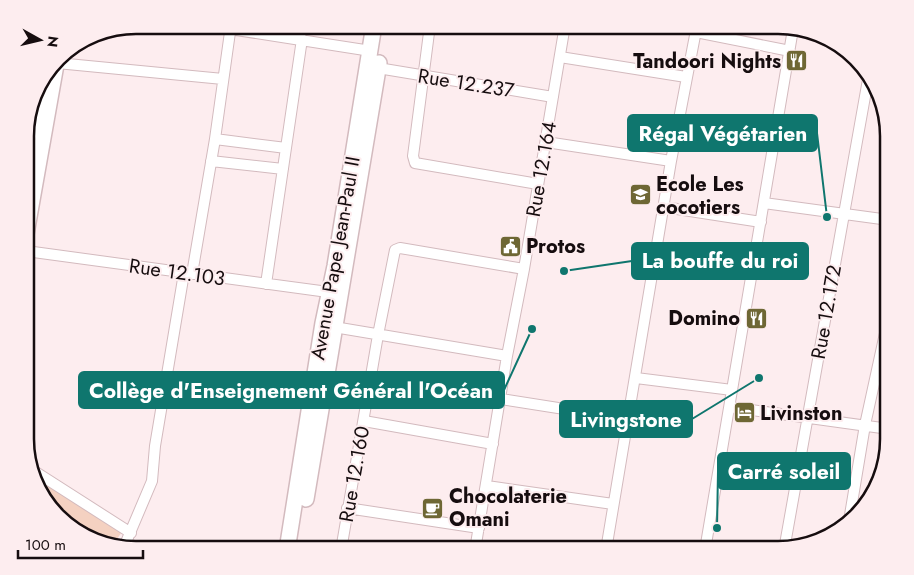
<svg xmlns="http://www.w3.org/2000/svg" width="914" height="575" font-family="Jost,sans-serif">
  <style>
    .park { fill: #f4d1c1 }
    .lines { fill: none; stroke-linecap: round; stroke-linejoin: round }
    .street-casing { stroke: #d3babe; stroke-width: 12 }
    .primary-casing { stroke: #d3babe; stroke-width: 18 }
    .street { stroke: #fff; stroke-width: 10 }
    .primary { stroke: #fff; stroke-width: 15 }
    .labels { text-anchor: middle; stroke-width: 4; stroke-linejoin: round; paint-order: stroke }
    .poi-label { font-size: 20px; font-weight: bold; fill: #160d0f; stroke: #fdedef; text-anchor: start }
    .street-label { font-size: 20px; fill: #160d0f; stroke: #fdedef }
    .rim { fill: none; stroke: #160d0f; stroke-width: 2.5 }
    .leader { fill: none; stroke: #0f766e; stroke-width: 2 }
    .callout-dot { fill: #0f766e; stroke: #fdedef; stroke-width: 2 }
    .callout { fill: #0f766e; stroke: #0f766e; stroke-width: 2 }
    .callout-label { font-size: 21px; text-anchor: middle; font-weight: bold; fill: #fff }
  </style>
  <rect width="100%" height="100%" fill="#fdedef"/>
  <path class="park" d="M33,473L121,533L114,544L74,532L43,501Z"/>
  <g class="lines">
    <defs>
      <path id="street" d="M430,25L413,156L415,163L538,184
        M230,29L371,51
        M696,32L790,51
        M560,57L686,77
        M57,63L223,79
        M378,68L553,97
        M215,139L286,148
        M546,142L671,161
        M211,161L283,169
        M764,203L889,220
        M664,207L761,222
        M26,251L328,292
        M192,274L215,139L231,25
        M266,284L302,39
        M334,327L507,356
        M636,378L732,390
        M501,399L628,419
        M730,407L889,429
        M364,421L493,444
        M31,469L131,533
        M487,486L613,504
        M347,508L479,528
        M849,521L865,425L889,315
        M124,547L152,481L155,446L184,273
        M341,550L378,335L395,250L400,248L524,269
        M475,550L507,356L524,269L565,25
        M606,550L671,161L697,25
        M705,550L793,29
        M784,550L869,74"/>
      <path id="primary" d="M26,145L41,80
        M26,234L57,59
        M306,499L379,63
        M287,550L323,323L335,266L374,25"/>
    </defs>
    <use href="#street" class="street-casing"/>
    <use href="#primary" class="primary-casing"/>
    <use href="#street" class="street"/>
    <use href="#primary" class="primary"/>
  </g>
  <defs>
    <symbol id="restaurant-square" viewBox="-11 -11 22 22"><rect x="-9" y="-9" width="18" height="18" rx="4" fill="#6e6734" stroke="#fdedef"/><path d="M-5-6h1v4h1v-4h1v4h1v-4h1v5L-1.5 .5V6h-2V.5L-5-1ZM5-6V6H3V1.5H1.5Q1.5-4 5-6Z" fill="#fff"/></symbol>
    <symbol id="school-square" viewBox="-11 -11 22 22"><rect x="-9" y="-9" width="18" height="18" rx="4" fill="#6e6734" stroke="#fdedef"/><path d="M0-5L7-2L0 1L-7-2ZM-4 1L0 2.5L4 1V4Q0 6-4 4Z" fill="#fff"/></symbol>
    <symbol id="civic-square" viewBox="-11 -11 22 22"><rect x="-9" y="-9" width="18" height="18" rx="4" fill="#6e6734" stroke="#fdedef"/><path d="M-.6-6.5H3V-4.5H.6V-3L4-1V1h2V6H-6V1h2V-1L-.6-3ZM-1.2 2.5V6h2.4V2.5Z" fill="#fff"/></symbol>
    <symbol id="hotel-square" viewBox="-11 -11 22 22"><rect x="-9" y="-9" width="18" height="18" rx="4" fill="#6e6734" stroke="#fdedef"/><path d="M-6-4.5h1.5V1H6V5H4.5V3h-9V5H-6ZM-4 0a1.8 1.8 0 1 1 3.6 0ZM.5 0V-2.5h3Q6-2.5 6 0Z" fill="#fff"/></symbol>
    <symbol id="cafe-square" viewBox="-11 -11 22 22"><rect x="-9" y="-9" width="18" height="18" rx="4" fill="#6e6734" stroke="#fdedef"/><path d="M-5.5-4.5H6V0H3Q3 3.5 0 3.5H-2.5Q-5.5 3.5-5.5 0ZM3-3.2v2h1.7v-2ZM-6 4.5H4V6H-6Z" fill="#fff"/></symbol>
  </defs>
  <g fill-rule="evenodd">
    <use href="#restaurant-square" x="784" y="48" width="25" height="25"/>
    <use href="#school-square" x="628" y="182" width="25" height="25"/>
    <use href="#civic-square" x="498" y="234" width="25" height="25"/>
    <use href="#restaurant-square" x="744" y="306" width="25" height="25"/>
    <use href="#hotel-square" x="732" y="400" width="25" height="25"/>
    <use href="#cafe-square" x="420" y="496" width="25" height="25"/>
  </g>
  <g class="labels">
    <g class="poi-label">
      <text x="781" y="68" text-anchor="end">Tandoori Nights</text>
      <text x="656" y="191">Ecole Les<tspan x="656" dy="23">cocotiers</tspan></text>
      <text x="526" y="253">Protos</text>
      <text x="740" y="325" text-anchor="end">Domino</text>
      <text x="760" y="420">Livinston</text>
      <text x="449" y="503">Chocolaterie<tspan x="449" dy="23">Omani</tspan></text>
    </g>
    <g class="street-label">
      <text transform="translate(466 83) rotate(9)" y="7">Rue 12.237</text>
      <text transform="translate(541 169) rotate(-80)" y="7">Rue 12.164</text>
      <text transform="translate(335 258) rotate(-80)" y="7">Avenue Pape Jean-Paul II</text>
      <text transform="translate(177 272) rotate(8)" y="7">Rue 12.103</text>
      <text transform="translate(826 312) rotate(-80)" y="7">Rue 12.172</text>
      <text transform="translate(354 474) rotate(-80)" y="7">Rue 12.160</text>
    </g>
  </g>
  <path d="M0 0H914V575H0ZM136 34H778A102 102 0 0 1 880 136V439A102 102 0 0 1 778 541H136A102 102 0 0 1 34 439V136A102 102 0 0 1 136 34Z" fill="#fdedef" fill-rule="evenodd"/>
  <path class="rim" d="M136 34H778A102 102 0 0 1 880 136V439A102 102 0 0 1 778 541H136A102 102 0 0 1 34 439V136A102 102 0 0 1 136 34Z"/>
  <path class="leader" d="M827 217L817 133M564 271L632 261M532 329L504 390M759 378L692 419M717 528L718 471"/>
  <g class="callout-dot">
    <circle cx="827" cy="217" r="5"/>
    <circle cx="564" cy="271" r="5"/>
    <circle cx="532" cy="329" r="5"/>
    <circle cx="759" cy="378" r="5"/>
    <circle cx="717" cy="528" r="5"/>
  </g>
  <g class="callout">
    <rect x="628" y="115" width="189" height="36" rx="5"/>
    <rect x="632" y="243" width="176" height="36" rx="5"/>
    <rect x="79" y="372" width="425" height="36" rx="5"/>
    <rect x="560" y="401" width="132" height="36" rx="5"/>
    <rect x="718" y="453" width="132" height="36" rx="5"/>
  </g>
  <g class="callout-label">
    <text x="723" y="141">Régal Végétarien</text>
    <text x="720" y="268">La bouffe du roi</text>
    <text x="291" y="398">Collège d'Enseignement Général l'Océan</text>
    <text x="626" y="427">Livingstone</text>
    <text x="784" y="479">Carré soleil</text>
  </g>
  <g transform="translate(40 40) rotate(98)" stroke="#fdedef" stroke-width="4" paint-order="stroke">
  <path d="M0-4L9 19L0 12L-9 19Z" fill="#160d0f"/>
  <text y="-8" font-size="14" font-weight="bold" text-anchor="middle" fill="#160d0f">N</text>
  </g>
  <path d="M18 550v8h125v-8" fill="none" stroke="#160d0f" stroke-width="2.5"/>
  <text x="25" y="550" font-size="15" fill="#160d0f" stroke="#fdedef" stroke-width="4" paint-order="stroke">100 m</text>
</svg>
